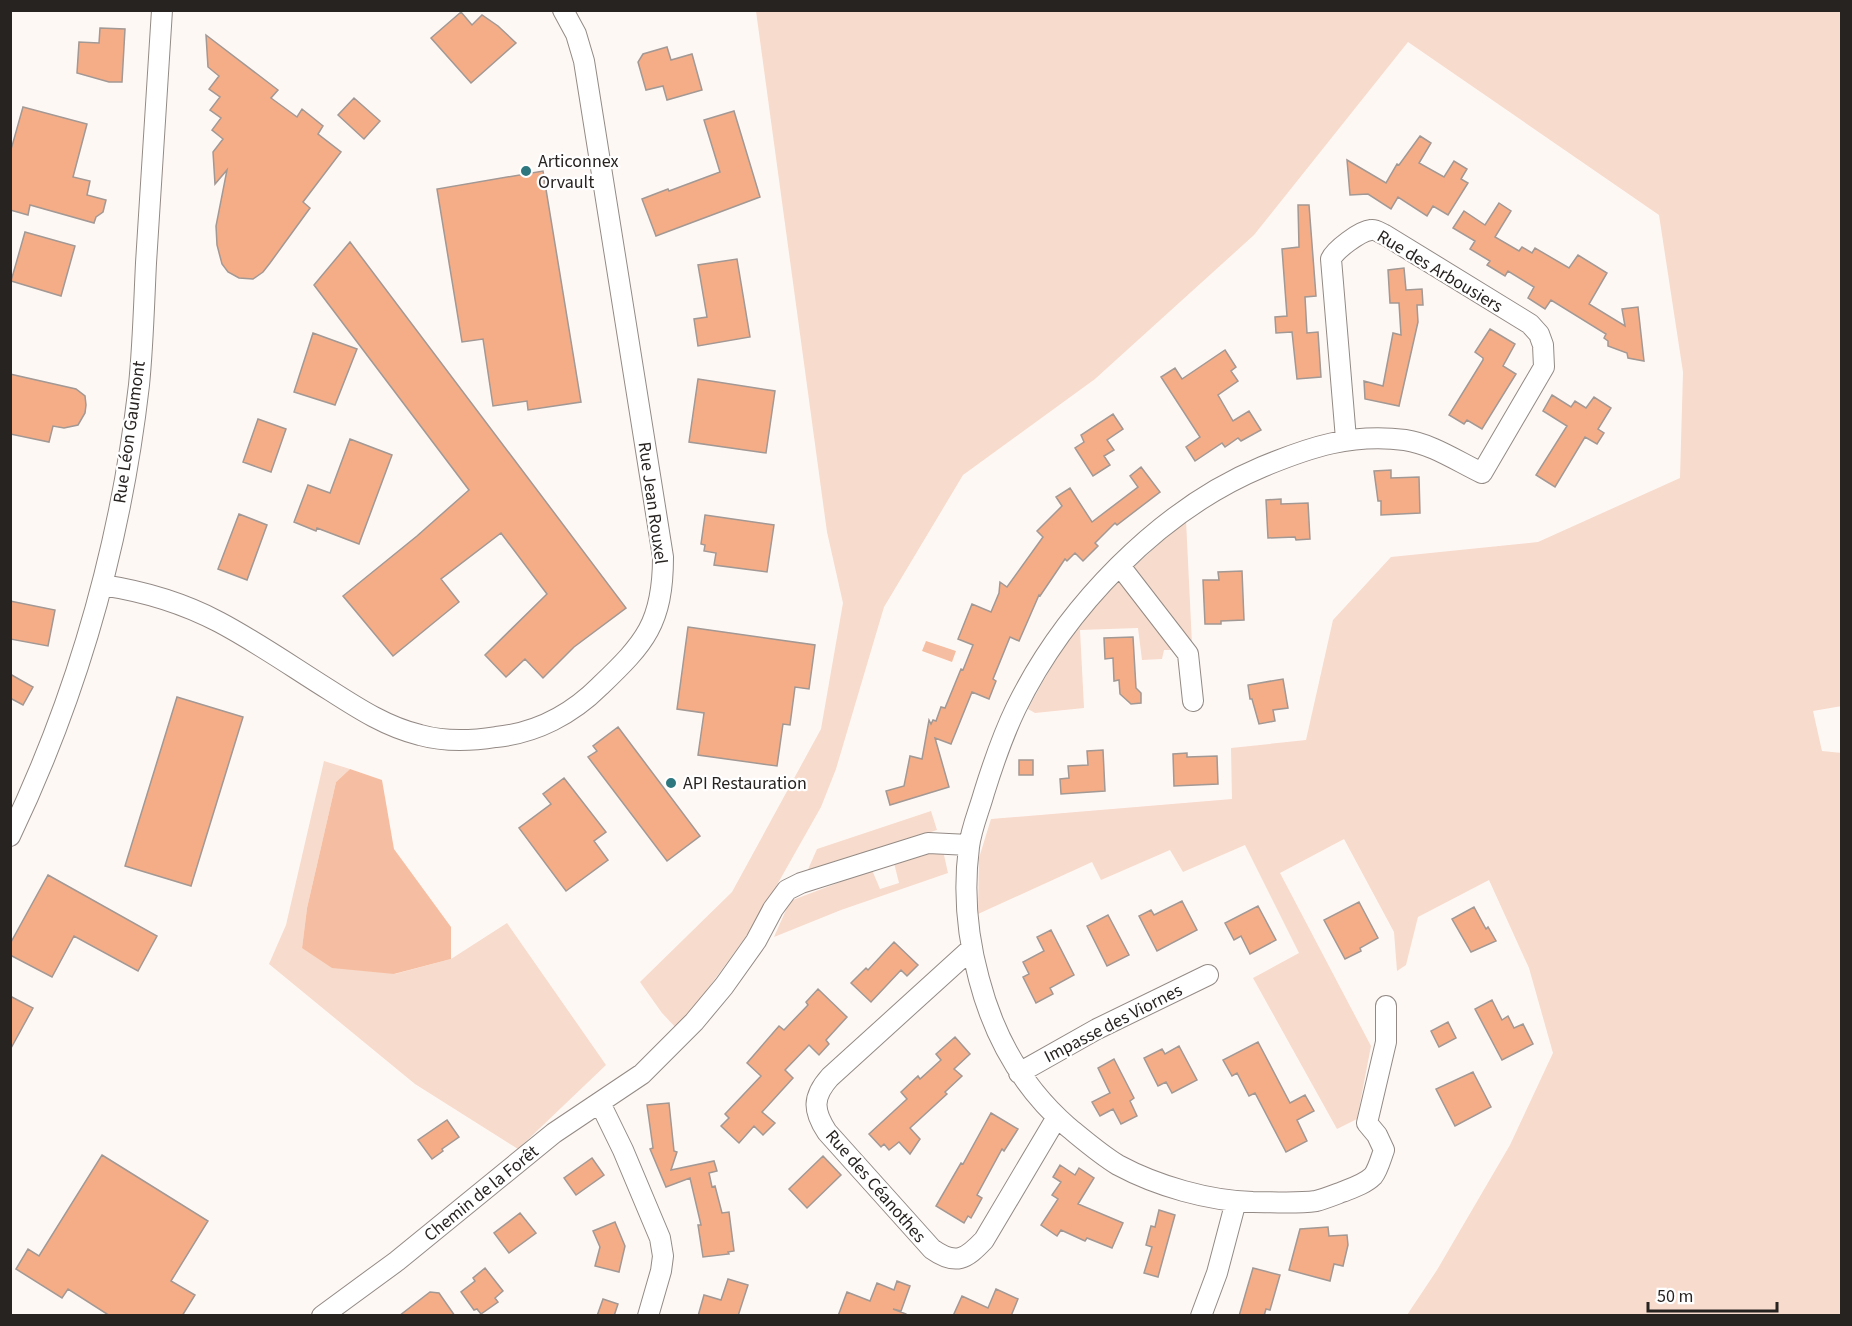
<svg xmlns="http://www.w3.org/2000/svg" width="1852" height="1326" font-family="'Source Sans 3',sans-serif">
  <style>
    .green { fill: #f7dbcc }
    .water { fill: #f5bea2 }
    .building { fill: #f5ad87; stroke: #a29894; stroke-width: 1.5 }
    .lines { fill: none; stroke-linecap: round; stroke-linejoin: round }
    .street-casing { stroke: #938a85; stroke-width: 22 }
    .street { stroke: #fff; stroke-width: 20 }
    .poi-dot { fill: #2e777f; stroke: #fff; stroke-width: 2 }
    .labels { text-anchor: middle; stroke-width: 4.5; stroke-linejoin: round; paint-order: stroke }
    .poi-label { font-size: 18px; fill: #272321; stroke: #fff; text-anchor: start }
    .street-label { font-size: 18px; fill: #272321; stroke: #fff }
  </style>
  <rect width="100%" height="100%" fill="#fef8f5"/>
  <path class="green" d="M756,11H1841L1842,706L1813,711L1822,751L1842,753L1841,1315H1407L1437,1270L1510,1145L1553,1053L1529,968L1489,880L1418,917L1406,965L1397,971L1394,932L1344,839L1280,873L1371,1046L1357,1119L1337,1129L1253,978L1299,953L1245,845L1183,872L1170,850L1101,880L1092,862L978,914L979,858L991,819L1232,799L1231,748L1306,740L1333,620L1391,557L1538,542L1680,478L1683,372L1659,215L1408,42L1254,235L1095,379L963,475L884,607L836,769L821,807L755,924L678,1030L662,1013L640,982L732,892L821,729L843,603L827,532Z
    M1186,520L1192,644L1130,570Z
    M1119,579L1179,650H1164L1162,659L1142,660L1138,628L1080,630L1084,708L1035,713L1028,709C1055,659 1078,619 1119,579Z
    M324,761L350,769L336,782L307,908L302,948L395,974L451,959L507,923L606,1065L518,1149L415,1084L269,964L286,925Z
    M931,811L937,830L806,874L817,849Z
    M942,846L948,873L841,910L774,937L790,901L872,870L880,889L899,883L894,863Z"/>
  <path class="water" d="M926,641L956,651L952,662L922,651Z
    M350,769L382,780L394,849L451,927V959L394,974L332,968L302,948L307,908L336,782Z"/>
  <path class="building" d="M461,12L472,25L482,15L498,26L516,43L471,83L431,38Z
    M100,28L125,29L122,82H109L77,73L79,42L99,43Z
    M206,35L278,90L271,98L297,117L302,109L323,126L318,134L341,152L303,202L310,208L270,263L263,272L253,279L239,278L228,272L222,264L217,245L216,226L227,170L215,184L213,152L223,139L212,130L221,118L210,110L220,97L209,89L219,76L208,67Z
    M667,47L671,60L692,54L702,90L667,100L663,86L646,90L638,62L643,54Z
    M354,98L380,121L364,139L338,115Z
    M23,107L87,124L73,177L90,181L87,195L106,200L103,212L96,217L94,223L30,205L28,215L10,210V153Z
    M734,111L760,197L656,236L642,199L668,189L669,191L720,172L704,120Z
    M1420,136L1431,143L1419,163L1444,177L1454,161L1467,169L1461,179L1468,183L1448,215L1433,206L1427,216L1398,197L1391,209L1368,194L1350,195L1347,160L1386,183L1397,164L1399,165Z
    M543,171L581,402L528,410L527,401L493,406L483,339L462,342L437,189Z
    M1499,203L1511,211L1495,237L1519,251L1522,247L1532,253L1535,248L1569,268L1578,255L1607,273L1589,304L1625,326L1622,309L1638,307L1644,361L1628,358L1627,353L1608,346V341L1604,338L1606,334L1551,300L1545,309L1528,298L1534,287L1508,271L1505,276L1487,265L1490,261L1470,249L1475,241L1453,228L1464,211L1485,225Z
    M1298,205H1309L1316,296L1305,297L1307,333L1318,332L1321,377L1297,379L1292,332L1276,333L1275,317L1287,316L1282,249L1299,247Z
    M25,232L75,246L61,296L11,281Z
    M350,242L626,608L574,647L543,678L525,659L506,677L485,655L547,594L501,533L441,579L459,602L393,656L343,596L417,536L469,490L314,285Z
    M737,259L750,337L698,346L694,319L707,317L698,265Z
    M1404,268L1406,290L1422,289L1423,305H1417L1418,322L1399,406L1365,399L1364,381L1383,386L1393,333L1401,335L1399,303H1390L1388,270Z
    M1490,329L1515,344L1503,366L1516,374L1482,429L1467,420L1464,424L1449,415L1483,360V358L1475,352Z
    M313,333L357,349L335,405L294,392Z
    M1225,350L1236,367L1231,371L1238,381L1218,395L1233,421L1249,411L1261,430L1241,441L1238,438L1225,447L1222,443L1195,461L1186,447L1200,437L1161,377L1175,368L1182,379Z
    M10,374L76,389L85,396L86,405L85,413L78,425L64,428L53,426L49,442L10,434Z
    M698,379L775,391L766,453L689,442Z
    M1552,395L1571,407L1575,401L1586,408L1594,397L1611,408L1598,429L1604,433L1597,444L1585,437L1555,487L1536,475L1567,426L1543,411Z
    M1113,414L1123,429L1107,440L1114,450L1104,456L1110,465L1093,476L1075,448L1084,442L1081,435Z
    M258,419L286,429L271,472L243,462Z
    M350,439L392,455L359,544L317,528L316,531L294,522L308,485L330,493Z
    M1141,467L1160,492L1117,525L1115,523L1095,543L1098,546L1083,561L1075,553L1067,561L1065,559L1040,596L1039,595L1019,641L1010,637L993,679L996,681L989,699L972,692L951,744L935,738L949,787L890,805L886,791L904,786L910,756L922,759L929,720L931,724L933,720L936,721L941,707L945,708L961,669L963,670L973,645L958,639L972,604L991,612L999,593L1000,582L1007,587L1043,537L1037,531L1062,506L1056,497L1070,488L1092,522L1138,487L1130,476Z
    M1391,470V478L1419,477L1420,513L1381,515V501H1378L1374,471Z
    M1281,499V504L1308,503L1310,539L1296,540L1295,537L1268,538L1266,500Z
    M239,514L267,525L247,580L218,569Z
    M705,515L774,525L767,572L714,565L716,553L704,551L705,545L701,544Z
    M1242,571L1244,620L1221,621V624H1205L1203,580H1219L1218,572Z
    M10,601L55,610L48,646L10,639Z
    M688,627L815,645L809,689L795,687L790,725L783,724L777,766L698,755L704,713L677,709Z
    M1133,637L1136,688L1141,693V703L1131,704L1120,694L1119,680L1114,681L1113,658L1105,659L1104,638Z
    M10,674L33,687L23,705L10,698Z
    M1283,679L1288,708L1273,710L1275,721L1259,724L1252,699H1250L1248,685Z
    M177,697L243,717L191,886L125,866Z
    M618,727L700,836L667,861L588,757L597,751L593,746Z
    M1103,750L1105,791L1061,794L1060,779L1069,778L1068,766L1088,765L1087,751Z
    M1187,753V757L1217,756L1218,784L1174,786L1173,754Z
    M1019,760H1033V775H1019Z
    M564,778L606,832L594,841L608,860L566,891L519,828L551,804L543,794Z
    M48,875L157,936L138,971L74,936L52,977L10,955V944Z
    M1182,901L1197,930L1157,951L1139,916L1151,910L1154,915Z
    M1359,902L1378,938L1360,948L1361,951L1345,959L1324,920Z
    M1258,906L1276,940L1250,954L1241,936L1234,940L1225,923Z
    M1474,907L1486,929L1488,927L1496,941L1471,952L1452,919Z
    M1108,915L1129,955L1107,966L1087,926Z
    M1051,930L1074,975L1050,988L1053,994L1036,1003L1023,977L1029,974L1023,962L1044,951L1037,937Z
    M894,942L918,965L907,976L901,970L871,1002L851,983L866,968L868,970Z
    M818,989L847,1017L826,1040L829,1044L819,1055L809,1045L785,1070L793,1078L762,1112L775,1123L763,1135L754,1126L739,1143L721,1126L729,1118L725,1114L761,1076L747,1063L779,1026L784,1030L808,1005L806,1002Z
    M10,996L33,1008L10,1050Z
    M1492,1000L1502,1020L1508,1016L1514,1028L1523,1024L1533,1044L1502,1060L1475,1009Z
    M1448,1022L1456,1038L1439,1047L1431,1031Z
    M955,1037L970,1054L954,1069L962,1076L945,1092L947,1094L910,1128L920,1139L910,1154L899,1142L889,1150L884,1144L881,1147L869,1134L907,1099L901,1092L918,1076L920,1079L941,1060L936,1054Z
    M1258,1042L1290,1103L1305,1095L1314,1111L1297,1120L1307,1141L1286,1152L1255,1093L1249,1096L1237,1073L1232,1076L1223,1060Z
    M1179,1046L1197,1080L1172,1093L1166,1082L1158,1086L1144,1058L1162,1049L1165,1054Z
    M1114,1059L1134,1098L1130,1101L1137,1116L1121,1124L1113,1109L1100,1116L1092,1102L1110,1093L1098,1068Z
    M1473,1072L1491,1107L1455,1126L1436,1089Z
    M669,1103L674,1151L677,1152L671,1170L714,1161L717,1171L709,1173L712,1187L715,1186L722,1213L729,1212L734,1251L728,1252L729,1254L703,1257L698,1225H701L690,1178L666,1187L650,1149L653,1148L647,1105Z
    M991,1113L1018,1129L1004,1151L1002,1149L977,1195L982,1198L971,1218L968,1216L964,1223L936,1206L961,1163L963,1164Z
    M447,1120L459,1137L442,1149L443,1151L432,1159L418,1140Z
    M102,1155L208,1221L171,1281L195,1295L182,1316H110L68,1289L62,1298L16,1269L28,1249L39,1256Z
    M823,1156L841,1175L807,1208L789,1189Z
    M592,1158L604,1175L576,1195L564,1178Z
    M1060,1165L1075,1175L1079,1168L1094,1178L1078,1204L1123,1223L1112,1248L1087,1238L1085,1241L1061,1230L1057,1236L1041,1225L1058,1199L1052,1195L1061,1182L1053,1177Z
    M1159,1210L1175,1215L1158,1277L1144,1273L1152,1247L1146,1245L1151,1226L1155,1227Z
    M520,1213L536,1233L509,1253L494,1233Z
    M615,1222L625,1246L619,1272L595,1266L600,1247L593,1231Z
    M1328,1227L1329,1236L1347,1235L1348,1245L1343,1266L1334,1264L1330,1281L1289,1270L1300,1229Z
    M485,1268L503,1291L495,1298L498,1302L481,1314L477,1309L474,1310L461,1292L475,1281L473,1278Z
    M1253,1268L1280,1275L1270,1310L1266,1309L1264,1316H1239Z
    M728,1279L748,1285L738,1316H698L704,1295L721,1300Z
    M897,1281L910,1286L901,1311L893,1309L906,1314V1316H838L847,1292L870,1301L877,1283L894,1290Z
    M996,1289L1018,1299L1011,1316H953L962,1296L988,1308Z
    M430,1292L439,1293L455,1316H399Z
    M603,1299L618,1304L614,1316H597Z"/>
  <g class="lines">
    <defs>
      <path id="street" d="M1346,439L1331,259C1335,250 1360,231 1371,230C1376,229 1380,233 1385,235L1530,324L1539,334L1543,345L1544,367L1482,473C1457,461 1432,444 1405,440C1352,433 1310,447 1262,467C1159,510 1065,608 1016,708C1003,735 993,764 984,793C979,811 971,829 969,847C963,893 967,935 979,979C994,1037 1022,1087 1068,1127C1084,1140 1100,1154 1118,1165C1157,1186 1209,1201 1253,1202C1273,1202 1295,1204 1316,1201C1324,1199 1334,1195 1342,1192C1352,1188 1365,1184 1373,1176C1378,1170 1381,1158 1384,1150L1377,1135L1367,1123L1386,1042V1006
        M1120,566L1188,654L1193,701
        M102,585C142,591 183,603 219,622C257,642 294,668 331,691C359,709 387,727 420,735C445,742 471,741 496,737C536,733 572,714 600,686C645,643 663,623 663,557L584,61L576,34L563,10
        M10,836C78,694 121,541 139,385C143,345 144,304 146,263C151,179 157,95 162,10
        M971,949L830,1077C812,1097 813,1111 827,1132L932,1249C956,1266 966,1259 984,1240L1057,1117
        M1019,1073L1097,1029L1208,975
        M600,1103L623,1150L660,1238L663,1256L661,1271L648,1316
        M322,1316L397,1261L554,1133L642,1074L694,1022L724,986L756,941L773,909L787,890L801,883L928,843L969,845
        M1201,1316L1217,1273L1236,1201"/>
    </defs>
    <use href="#street" class="street-casing"/>
    <use href="#street" class="street"/>
  </g>
  <g class="poi-dot">
    <circle cx="526" cy="171" r="6"/>
    <circle cx="671" cy="783" r="6"/>
  </g>
  <g class="labels">
    <g class="poi-label">
      <text x="538" y="167">Articonnex<tspan x="538" dy="21">Orvault</tspan></text>
      <text x="683" y="789">API Restauration</text>
    </g>
    <g class="street-label">
      <text transform="translate(1440 271) rotate(31)" y="6">Rue des Arbousiers</text>
      <text transform="translate(129 432) rotate(-82)" y="6">Rue Léon Gaumont</text>
      <text transform="translate(653 503) rotate(82)" y="6">Rue Jean Rouxel</text>
      <text transform="translate(1113 1023) rotate(-27)" y="6">Impasse des Viornes</text>
      <text transform="translate(876 1186) rotate(49)" y="6">Rue des Céanothes</text>
      <text transform="translate(481 1193) rotate(-39)" y="6">Chemin de la Forêt</text>
    </g>
  </g>
  <rect width="1852" height="1326" fill="none" stroke="#272321" stroke-width="24"/>
  <path d="M1648 1302v9h129v-9" fill="none" stroke="#272321" stroke-width="3"/>
  <text x="1657" y="1302" font-size="18" fill="#272321" stroke="#ffffff" stroke-width="4.5" paint-order="stroke">50 m</text>
</svg>
